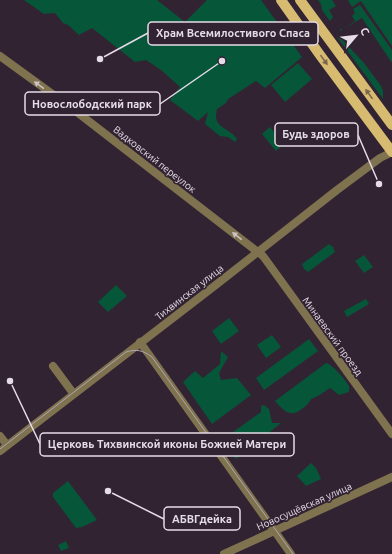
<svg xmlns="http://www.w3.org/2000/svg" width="392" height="554" font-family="Ubuntu,sans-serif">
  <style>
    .green { fill: #065639 }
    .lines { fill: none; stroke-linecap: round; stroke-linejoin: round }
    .minor { stroke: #7f724f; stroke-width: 8 }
    .tertiary { stroke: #7f724f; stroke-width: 8 }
    .primary { stroke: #d6bb70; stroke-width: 10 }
    .tram { stroke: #b1a6b2; stroke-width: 1 }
    .oneway { fill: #7c674e }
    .oneway2 { fill: #ccc2c1 }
    .labels { text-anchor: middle; stroke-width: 3.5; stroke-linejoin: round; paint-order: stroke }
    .street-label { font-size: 10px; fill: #e6dce7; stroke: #322333 }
    .leader { fill: none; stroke: #e6dce7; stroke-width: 1.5 }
    .callout-dot { fill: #e6dce7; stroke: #322333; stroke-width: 1.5 }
    .callout { fill: #322333; stroke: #e6dce7; stroke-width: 1.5 }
    .callout-label { font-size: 11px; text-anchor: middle; font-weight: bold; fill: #e6dce7 }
  </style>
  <rect width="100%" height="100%" fill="#322333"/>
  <path class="green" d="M24,0H157L185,22L207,0H261L302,57L265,88L256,81L228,99L226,103L217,109C212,129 228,126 237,139L235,142L228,137L220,136L205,124L208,112L198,121L170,100L180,87L161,70L146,60L135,62L92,28L79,35L68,25L63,23L55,13L44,14Z
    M318,0H332L336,6L329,10L333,17L330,21L322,10L321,4Z
    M348,0H392V46L361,1L352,7Z
    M360,5L392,50V63L362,18L340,31V28L342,30L355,21L352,16L355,13L353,9Z
    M338,35L364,63L381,86L383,91V99L337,37Z
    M298,63L312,79L285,102L271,85Z
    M270,127L284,144L276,151L262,134Z
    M329,244L333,247L335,252L308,272L304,269L302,264Z
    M364,255L373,267L364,273L355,261Z
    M116,285L127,296L108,312L98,302Z
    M366,299L369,304L347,317L344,311Z
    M229,318L239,331L221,344L212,331Z
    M272,335L281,347L266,358L257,345Z
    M309,339L318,351L264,390L256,378Z
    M221,351L228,357L219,373L221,380L237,378L251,395L212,424L183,382L195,371L203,378L220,364Z
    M326,363C332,364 346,380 349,386C349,387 349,391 349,392L339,395L330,388L318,396L311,399C309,403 307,405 303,408C291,419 284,411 275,401Z
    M264,405L269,409L272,423H281L236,459L222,440L261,412V406Z
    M311,463L316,468L321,479L306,486L297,476Z
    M68,481L97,520L82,527L76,528L53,497V493Z
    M66,541L69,548L61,551L58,545Z"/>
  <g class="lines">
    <path class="minor" d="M0,56L73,109L263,256L392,434
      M140,342L291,554
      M53,366L73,393
      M0,436L7,445
      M224,554L392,477"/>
    <path class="tertiary" d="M0,451L217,284L337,190L380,158L392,152"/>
    <path class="primary" d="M281,0L320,55L392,152
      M300,0L392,125"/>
    <path class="tram" d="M0,449L126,352C136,349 143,350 152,357L293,554"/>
  </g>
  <defs><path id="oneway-solid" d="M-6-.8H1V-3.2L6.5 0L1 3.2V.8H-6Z"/></defs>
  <g class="oneway">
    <use href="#oneway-solid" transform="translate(324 60) rotate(54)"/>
    <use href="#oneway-solid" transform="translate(369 94) rotate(-126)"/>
  </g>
  <g class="oneway2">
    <use href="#oneway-solid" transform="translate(39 85) rotate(-144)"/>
    <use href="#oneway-solid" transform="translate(237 236) rotate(-142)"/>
  </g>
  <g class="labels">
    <g class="street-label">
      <text transform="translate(155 159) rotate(38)" y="4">Вадковский переулок</text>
      <text transform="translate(189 292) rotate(-38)" y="4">Тихвинская улица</text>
      <text transform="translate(333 336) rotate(54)" y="4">Минаевский проезд</text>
      <text transform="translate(304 506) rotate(-24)" y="4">Новосущёвская улица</text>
    </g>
  </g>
  <path class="leader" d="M100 59L148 33M222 61L160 104M379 184L358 135M10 381L40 444M108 491L164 519"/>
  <g class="callout-dot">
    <circle cx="100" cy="59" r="4"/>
    <circle cx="222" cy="61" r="4"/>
    <circle cx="379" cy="184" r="4"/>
    <circle cx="10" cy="381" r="4"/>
    <circle cx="108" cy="491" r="4"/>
  </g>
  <g class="callout">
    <rect x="148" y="22" width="170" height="23" rx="4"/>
    <rect x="25" y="92" width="135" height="23" rx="4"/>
    <rect x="275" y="123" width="83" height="23" rx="4"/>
    <rect x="40" y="433" width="254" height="23" rx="4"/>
    <rect x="164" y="507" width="76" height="23" rx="4"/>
  </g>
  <g class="callout-label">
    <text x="233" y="37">Храм Всемилостивого Спаса</text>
    <text x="92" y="108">Новослободский парк</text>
    <text x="316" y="138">Будь здоров</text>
    <text x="167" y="448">Церковь Тихвинской иконы Божией Матери</text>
    <text x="202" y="523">АБВГдейка</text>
  </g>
  <g transform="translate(356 36) rotate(62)" stroke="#322333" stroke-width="3" paint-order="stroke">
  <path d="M0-3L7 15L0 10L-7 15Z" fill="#e6dce7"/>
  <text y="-6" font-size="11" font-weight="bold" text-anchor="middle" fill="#e6dce7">С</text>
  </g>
</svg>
